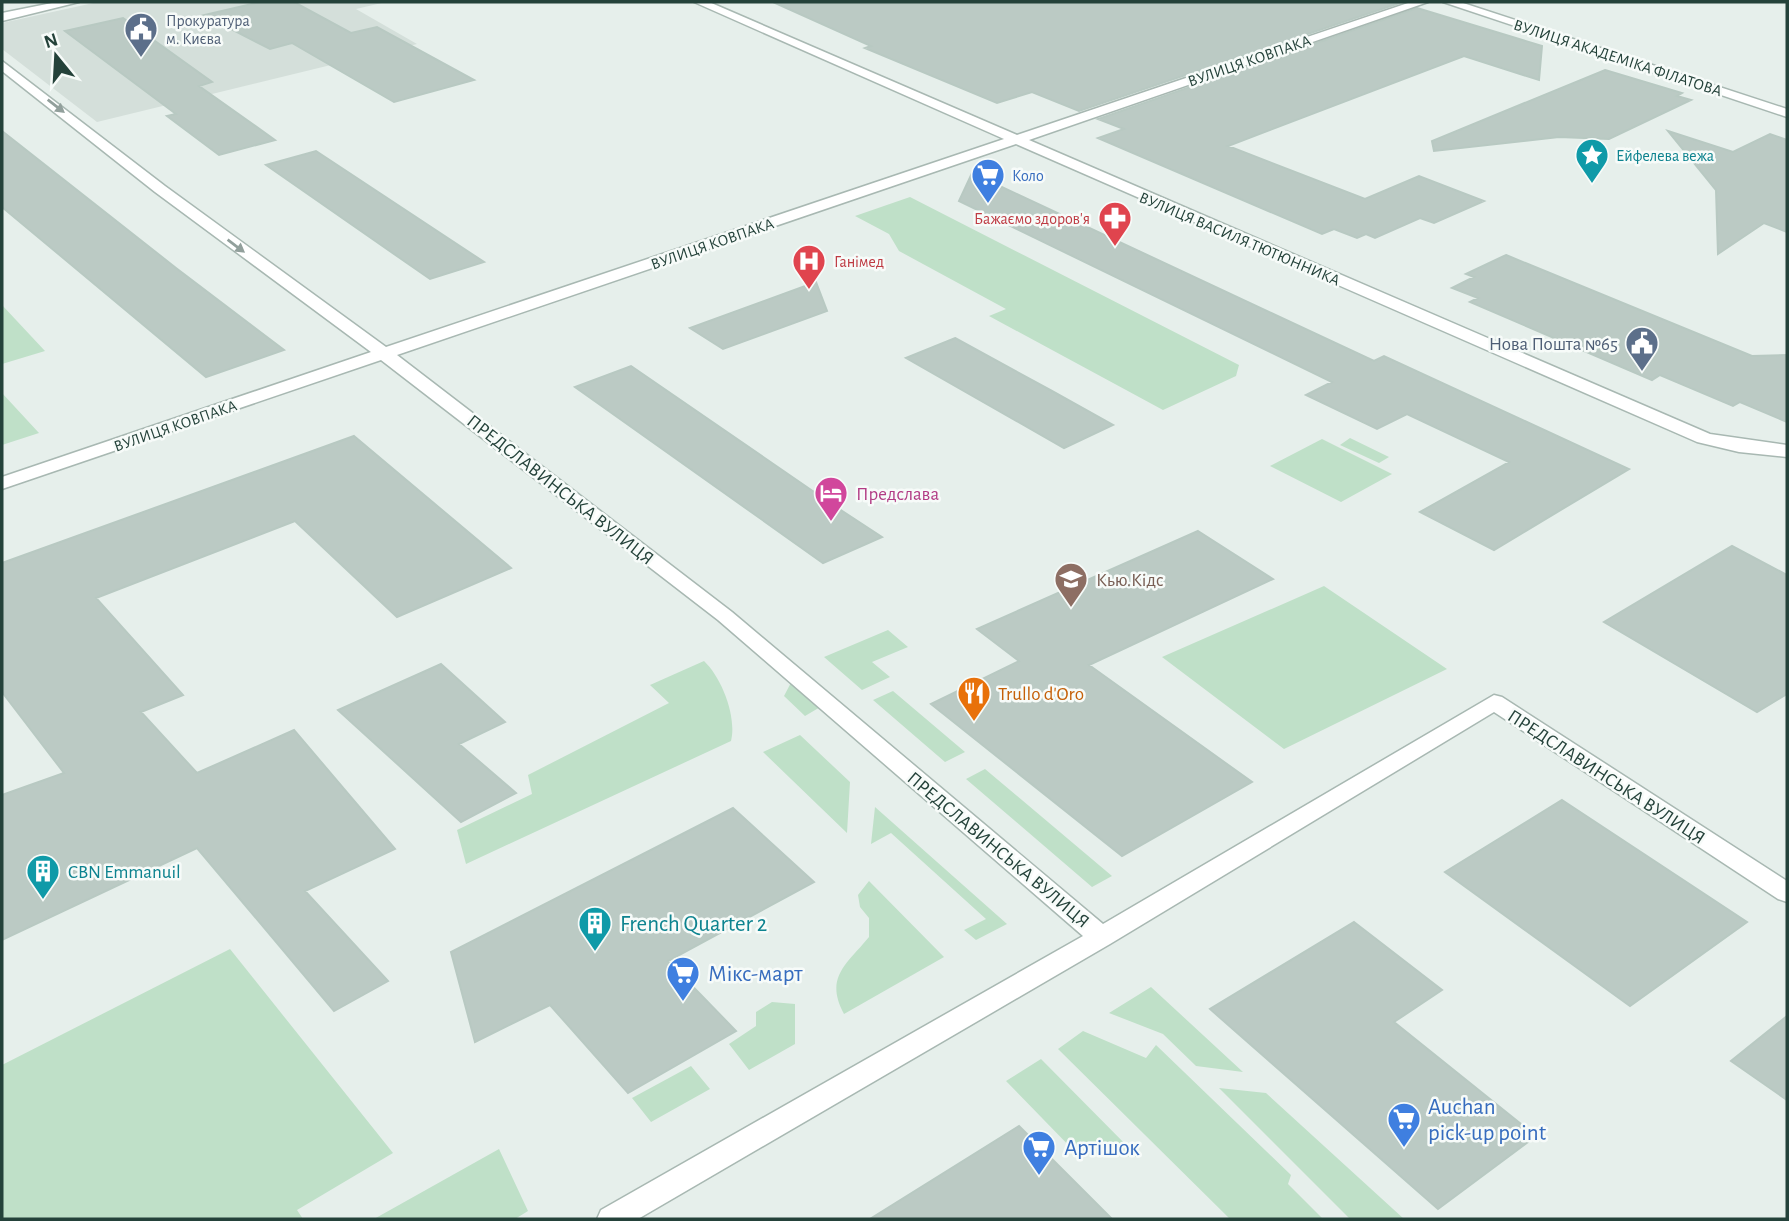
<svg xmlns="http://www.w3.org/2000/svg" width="1789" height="1221" font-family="'Alegreya Sans',sans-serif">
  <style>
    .built { fill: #d4dfda }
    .green { fill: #bfe0c8 }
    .building { fill: #bbcac4; stroke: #b8c9c2; stroke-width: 2 }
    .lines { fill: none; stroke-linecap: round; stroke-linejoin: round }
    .minor-casing { stroke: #a8b8b2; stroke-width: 3 }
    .minor { fill: #fff; fill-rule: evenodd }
    .oneway { fill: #92a09c }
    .labels { text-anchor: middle; stroke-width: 5; stroke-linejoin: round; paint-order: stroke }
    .far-service-label { font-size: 16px; fill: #4e5e75; stroke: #f7fbf9; text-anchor: start }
    .far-street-label { font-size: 16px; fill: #24423a; stroke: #f7fbf9 }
    .far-culture-label { font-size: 16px; fill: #0d838f; stroke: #f7fbf9; text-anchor: start }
    .far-shop-label { font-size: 16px; fill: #366cbe; stroke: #f7fbf9; text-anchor: start }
    .far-health-label { font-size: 16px; fill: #be3a42; stroke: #f7fbf9; text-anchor: end }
    .service-label { font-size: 19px; fill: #4e5e75; stroke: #f7fbf9; text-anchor: end }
    .street-label { font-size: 19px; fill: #24423a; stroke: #f7fbf9 }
    .hotel-label { font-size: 19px; fill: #b23c85; stroke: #f7fbf9; text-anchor: start }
    .education-label { font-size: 19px; fill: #785e54; stroke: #f7fbf9; text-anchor: start }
    .food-label { font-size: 19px; fill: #c56008; stroke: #f7fbf9; text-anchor: start }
    .culture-label { font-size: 19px; fill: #0d838f; stroke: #f7fbf9; text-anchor: start }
    .near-culture-label { font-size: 23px; fill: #0d838f; stroke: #f7fbf9; text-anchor: start }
    .near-shop-label { font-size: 23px; fill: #366cbe; stroke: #f7fbf9; text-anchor: start }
  </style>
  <rect width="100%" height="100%" fill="#e6efeb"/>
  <path class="built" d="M98,2H386L356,9L417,44L97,122L2,49V23Z"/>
  <path class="green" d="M910,197L1239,365L1236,376L1163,410L989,316L1006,309L899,251L889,234L855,216Z
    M2,305L45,351L2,364Z
    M2,393L39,433L2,445Z
    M1350,438L1389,457L1379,463L1340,445Z
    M1322,439L1392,474L1341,502L1270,466Z
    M1324,586L1447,669L1284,749L1162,657Z
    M888,630L908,647L872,662L890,677L862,690L824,657Z
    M704,661C722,678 737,717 731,741L466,864L457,830L532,794L528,775L669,703L650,685Z
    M795,675L827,703L805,716L784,696Z
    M893,691L965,752L945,762L873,700Z
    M800,735L850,782L847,833L763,752Z
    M985,769L1112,876L1092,887L966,779Z
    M875,807L1007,924L976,940L964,930L986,919L891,833L871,844Z
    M869,881L944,957L844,1014C824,977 847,964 869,937V918L860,907L858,895Z
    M230,949L393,1153L297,1210L303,1219H2V1065Z
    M1151,987L1243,1072L1196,1066L1163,1034L1109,1013Z
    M772,1002L795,1004V1044L749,1070L729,1044L756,1026V1012Z
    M1083,1031L1146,1058L1156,1045L1291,1175L1288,1184L1323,1219H1230L1058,1049Z
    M1041,1059L1138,1157L1077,1154L1006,1081Z
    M691,1066L710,1089L651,1122L632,1098Z
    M1219,1088L1266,1093L1404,1219H1350Z
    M499,1149L528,1211L515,1219H374Z"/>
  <path class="building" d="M260,2H294L351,33L377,27L474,80L394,102L292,43L270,49L204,15Z
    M773,2H1396L1400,3L1079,111L1032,92L997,103L865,48L871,46Z
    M1417,8L1542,46L1539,80L1464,56L1228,146L1365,199L1419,176L1484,201L1434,223L1420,218L1375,238L1366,234L1357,238L1334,229L1322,234L1098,138L1124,129L1098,119Z
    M123,18L212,82L199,86L275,140L219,155L167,116L176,114L65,31Z
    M1605,70L1682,93L1677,96L1691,100L1609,139L1559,137L1434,151L1432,141Z
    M2,131L176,268L284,350L206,377L2,207Z
    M1668,131L1733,152L1770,134L1787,140V232L1764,223L1718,254L1716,190Z
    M316,151L484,262L430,279L266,165Z
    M972,173L1374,361L1384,356L1629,469L1494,550L1420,512L1509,462L1407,414L1377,429L1306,395L1332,382L959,201Z
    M1506,255L1752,356L1787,355V422L1740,402L1733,406L1660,375L1652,380L1470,302L1478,298L1452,288L1474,277L1466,274Z
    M816,282L827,311L723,349L690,328Z
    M955,338L1052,391L1113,425L1064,448L906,358Z
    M631,366L833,505L882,537L823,563L575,387Z
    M354,436L511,568L397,617L295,521L96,598L183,695L141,712L197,773L294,730L395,849L305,891L388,981L334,1011L197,848L2,940V795L64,773L2,692V563Z
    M1198,531L1273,579L1089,665L1252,782L1122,856L931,704L1019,661L977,629Z
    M1732,546L1787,575V694L1757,712L1604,622Z
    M441,664L505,722L459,744L516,793L461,822L338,710Z
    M1562,800L1747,922L1630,1006L1445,872Z
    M733,808L814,882L668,961L736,1031L628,1093L550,1005L475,1042L451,952Z
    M1354,922L1442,990L1394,1022L1536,1136L1438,1209L1210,1009Z
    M1787,1016V1100L1731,1061Z
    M1019,1126L1112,1219H870Z"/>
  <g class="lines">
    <defs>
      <path id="minor" d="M57,2H79L2,21V13Z
        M694,2H709L1017,135L1411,2H1428L1029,140L1710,434L1787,445V457L1739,452L1697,442L1016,144L397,355L732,612L1103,924L1494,695L1502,697L1787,881V902L1778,899L1494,712L1110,944L638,1219H597L601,1210L1083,936L718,620L381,360L2,489V477L371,352L155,192L2,71V61L165,186L386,347L1004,139Z
        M1443,2H1460L1787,109V117Z"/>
    </defs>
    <use href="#minor" class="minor-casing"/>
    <use href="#minor" class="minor"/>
  </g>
  <defs><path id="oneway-solid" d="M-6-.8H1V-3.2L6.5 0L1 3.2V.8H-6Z" transform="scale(1.75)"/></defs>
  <g class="oneway">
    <use href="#oneway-solid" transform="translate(56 106) rotate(38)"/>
    <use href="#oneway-solid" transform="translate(236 246) rotate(37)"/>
  </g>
  <defs>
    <symbol id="civic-pin" viewBox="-11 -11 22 30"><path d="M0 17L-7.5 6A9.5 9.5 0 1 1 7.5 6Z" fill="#5c6f8a" stroke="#f7fbf9"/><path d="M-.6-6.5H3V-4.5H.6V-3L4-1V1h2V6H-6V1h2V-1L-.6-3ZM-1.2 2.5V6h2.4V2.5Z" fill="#fff"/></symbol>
    <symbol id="sight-pin" viewBox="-11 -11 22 30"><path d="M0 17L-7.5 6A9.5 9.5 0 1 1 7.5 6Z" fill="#0f9aa8" stroke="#f7fbf9"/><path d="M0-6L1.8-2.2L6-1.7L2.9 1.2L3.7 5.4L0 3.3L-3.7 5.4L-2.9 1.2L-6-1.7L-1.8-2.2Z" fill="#fff"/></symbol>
    <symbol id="supermarket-pin" viewBox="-11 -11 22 30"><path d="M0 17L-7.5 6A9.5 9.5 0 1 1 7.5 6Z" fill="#3f7fe0" stroke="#f7fbf9"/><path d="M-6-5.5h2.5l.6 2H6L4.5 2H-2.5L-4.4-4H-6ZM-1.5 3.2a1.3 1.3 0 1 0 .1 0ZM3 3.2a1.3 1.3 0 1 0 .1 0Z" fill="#fff"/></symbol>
    <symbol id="pharmacy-pin" viewBox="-11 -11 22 30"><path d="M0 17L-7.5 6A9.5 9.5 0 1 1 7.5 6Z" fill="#e0444e" stroke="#f7fbf9"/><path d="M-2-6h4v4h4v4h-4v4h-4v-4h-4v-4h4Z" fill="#fff"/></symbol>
    <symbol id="hospital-pin" viewBox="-11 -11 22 30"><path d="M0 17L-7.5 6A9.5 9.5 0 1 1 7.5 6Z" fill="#e0444e" stroke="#f7fbf9"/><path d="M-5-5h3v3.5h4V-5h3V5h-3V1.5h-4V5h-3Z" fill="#fff"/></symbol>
    <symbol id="hotel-pin" viewBox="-11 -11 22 30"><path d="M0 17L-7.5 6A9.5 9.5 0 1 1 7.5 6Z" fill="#d1479c" stroke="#f7fbf9"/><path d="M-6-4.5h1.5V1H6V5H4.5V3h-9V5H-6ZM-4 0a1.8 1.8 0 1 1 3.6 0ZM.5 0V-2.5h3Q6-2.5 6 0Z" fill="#fff"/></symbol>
    <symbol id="school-pin" viewBox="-11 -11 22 30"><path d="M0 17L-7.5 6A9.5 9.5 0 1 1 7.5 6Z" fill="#8d6e63" stroke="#f7fbf9"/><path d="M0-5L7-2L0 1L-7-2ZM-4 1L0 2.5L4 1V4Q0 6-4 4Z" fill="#fff"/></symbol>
    <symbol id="restaurant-pin" viewBox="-11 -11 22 30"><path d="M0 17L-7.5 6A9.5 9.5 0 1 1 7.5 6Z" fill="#e8710a" stroke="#f7fbf9"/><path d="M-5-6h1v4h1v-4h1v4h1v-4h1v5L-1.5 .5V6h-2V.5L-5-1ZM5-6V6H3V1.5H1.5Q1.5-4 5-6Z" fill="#fff"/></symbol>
    <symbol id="building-pin" viewBox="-11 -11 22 30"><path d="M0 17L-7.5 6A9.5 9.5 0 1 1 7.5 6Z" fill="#0f9aa8" stroke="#f7fbf9"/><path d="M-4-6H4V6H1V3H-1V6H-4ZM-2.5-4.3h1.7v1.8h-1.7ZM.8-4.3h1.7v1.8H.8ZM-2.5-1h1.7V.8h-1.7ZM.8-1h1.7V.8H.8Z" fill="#fff"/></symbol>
  </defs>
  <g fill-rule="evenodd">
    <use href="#civic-pin" x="122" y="10" width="38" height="52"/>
    <use href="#sight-pin" x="1573" y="136" width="38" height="52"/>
    <use href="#supermarket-pin" x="969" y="156" width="38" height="52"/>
    <use href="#pharmacy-pin" x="1096" y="199" width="38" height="52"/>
    <use href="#hospital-pin" x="790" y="242" width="38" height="52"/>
    <use href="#civic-pin" x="1623" y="324" width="38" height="52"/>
    <use href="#hotel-pin" x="812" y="474" width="38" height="52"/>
    <use href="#school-pin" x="1052" y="560" width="38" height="52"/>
    <use href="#restaurant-pin" x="955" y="674" width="38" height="52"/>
    <use href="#building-pin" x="24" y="852" width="38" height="52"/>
    <use href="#building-pin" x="576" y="904" width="38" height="52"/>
    <use href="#supermarket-pin" x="664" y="954" width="38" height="52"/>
    <use href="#supermarket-pin" x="1385" y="1100" width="38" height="52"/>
    <use href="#supermarket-pin" x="1020" y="1128" width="38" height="52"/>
  </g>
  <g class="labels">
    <g class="far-service-label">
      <text x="166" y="26">Прокуратура<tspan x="166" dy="18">м. Києва</tspan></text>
    </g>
    <g class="far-street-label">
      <text transform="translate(1618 57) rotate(18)" y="6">ВУЛИЦЯ АКАДЕМІКА ФІЛАТОВА</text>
      <text transform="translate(1249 60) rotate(-19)" y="6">ВУЛИЦЯ КОВПАКА</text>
      <text transform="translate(1240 238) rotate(23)" y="6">ВУЛИЦЯ ВАСИЛЯ ТЮТЮННИКА</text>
      <text transform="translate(712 243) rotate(-19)" y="6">ВУЛИЦЯ КОВПАКА</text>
      <text transform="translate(175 425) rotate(-19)" y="6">ВУЛИЦЯ КОВПАКА</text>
    </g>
    <g class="far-culture-label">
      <text x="1616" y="161">Ейфелева вежа</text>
    </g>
    <g class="far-shop-label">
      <text x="1012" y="181">Коло</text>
    </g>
    <g class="far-health-label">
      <text x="1090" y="224">Бажаємо здоров'я</text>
      <text x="834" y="267" text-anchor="start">Ганімед</text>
    </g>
    <g class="service-label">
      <text x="1618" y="350">Нова Пошта №65</text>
    </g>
    <g class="street-label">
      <text transform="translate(561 489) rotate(38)" y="7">ПРЕДСЛАВИНСЬКА ВУЛИЦЯ</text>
      <text transform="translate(1607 776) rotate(33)" y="7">ПРЕДСЛАВИНСЬКА ВУЛИЦЯ</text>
      <text transform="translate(999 849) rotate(40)" y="7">ПРЕДСЛАВИНСЬКА ВУЛИЦЯ</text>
    </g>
    <g class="hotel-label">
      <text x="856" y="500">Предслава</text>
    </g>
    <g class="education-label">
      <text x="1096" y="586">Кью.Кідс</text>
    </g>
    <g class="food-label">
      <text x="998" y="700">Trullo d'Oro</text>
    </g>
    <g class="culture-label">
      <text x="68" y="878">CBN Emmanuil</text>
    </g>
    <g class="near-culture-label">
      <text x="620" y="931">French Quarter 2</text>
    </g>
    <g class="near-shop-label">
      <text x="708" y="981">Мікс-март</text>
      <text x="1428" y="1114">Auchan<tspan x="1428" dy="26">pick-up point</tspan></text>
      <text x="1064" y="1155">Артішок</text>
    </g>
  </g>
  <rect width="1789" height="1221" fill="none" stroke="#24423a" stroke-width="7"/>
  <g transform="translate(56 56) rotate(342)" stroke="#f7fbf9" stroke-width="5" paint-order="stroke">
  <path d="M0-5L12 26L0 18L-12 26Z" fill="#24423a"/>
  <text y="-10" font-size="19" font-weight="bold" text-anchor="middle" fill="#24423a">N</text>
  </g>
</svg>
